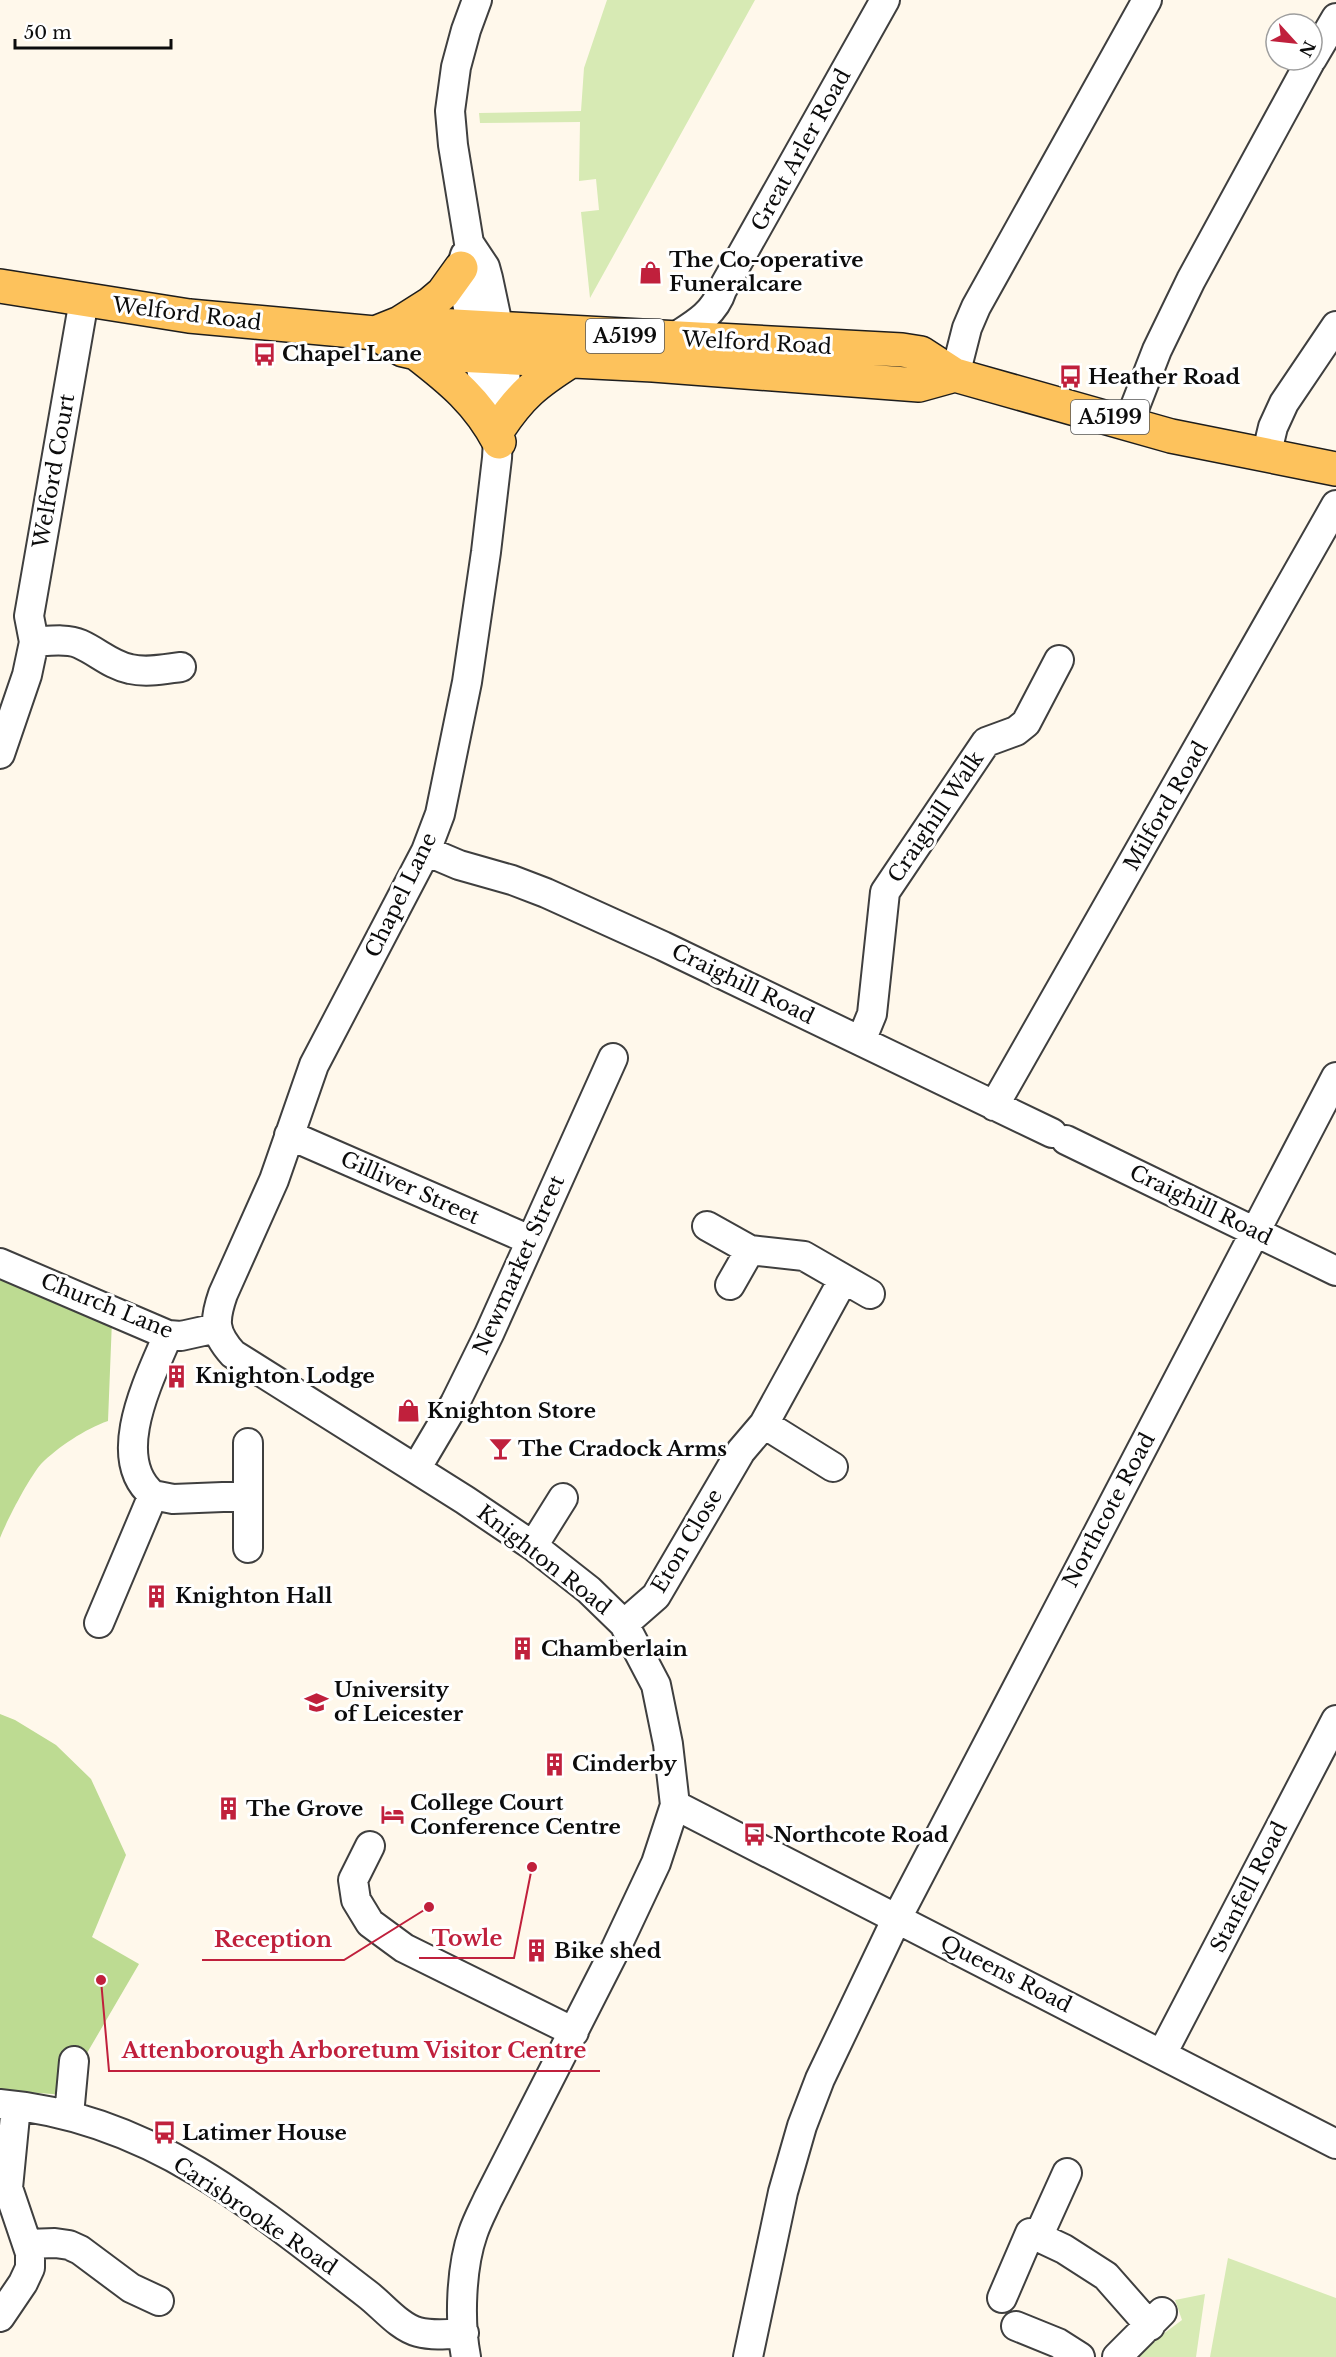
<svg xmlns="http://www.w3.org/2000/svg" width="1336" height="2357" font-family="'Libre Baskerville',serif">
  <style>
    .green { fill: #d7eab4 }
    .forest { fill: #bddb92 }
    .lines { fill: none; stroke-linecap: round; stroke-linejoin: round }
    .minor-casing { stroke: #3f3f3f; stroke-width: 32 }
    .major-casing { stroke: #1d1d1d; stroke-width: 36 }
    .minor { stroke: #fff; stroke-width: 28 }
    .major { stroke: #fdc25c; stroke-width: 33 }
    .labels { text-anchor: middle; stroke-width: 6; stroke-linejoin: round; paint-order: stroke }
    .shield { fill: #fff; stroke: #555; stroke-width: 1.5 }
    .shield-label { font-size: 20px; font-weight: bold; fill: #0c0c0c }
    .street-label { font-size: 21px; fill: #0c0c0c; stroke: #fff }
    .poi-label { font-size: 21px; font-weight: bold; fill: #0c0c0c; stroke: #fff; text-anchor: start }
    .leader { fill: none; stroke: #c0203c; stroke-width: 2 }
    .callout-dot { fill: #c0203c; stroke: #fff; stroke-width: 2 }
    .callout-label { font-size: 22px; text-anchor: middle; font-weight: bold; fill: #c0203c; stroke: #fff; stroke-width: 6; stroke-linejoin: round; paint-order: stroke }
  </style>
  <rect width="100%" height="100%" fill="#fff8eb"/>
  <path class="green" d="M607,0H755L590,298L581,212L599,210L596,179L579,181L580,122L480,123L479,113L581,111L584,68Z
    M1228,2258L1336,2298V2357H1210Z
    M1205,2294L1196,2357H1132L1182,2320L1175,2300Z"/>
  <path class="forest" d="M0,1273L112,1320L108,1421C85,1429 58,1447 41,1464C29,1478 7,1520 0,1538Z
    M0,1714L15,1720L56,1745L91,1779L126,1855L92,1937L139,1964L80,2065L78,2096L0,2090Z"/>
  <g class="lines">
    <defs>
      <path id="minor" d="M1312,59L1336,18
        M465,255L461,268L466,298L487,396L499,420
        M672,339C692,326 714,315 722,290L885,0
        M955,375L967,328L976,307L1147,0
        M1129,422L1157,350L1191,280L1311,60
        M1266,456L1273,427L1284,403L1336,326
        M34,642C49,641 67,638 80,644C98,652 111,665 130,669C147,673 165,669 181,667
        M0,754L27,675L34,642L29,616L84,300
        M426,851L459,865L512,880L546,893L663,946L1052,1133
        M861,1041L872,1014L885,892L986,742L1016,731L1026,723L1059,660
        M994,1106L1336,505
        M289,1135L530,1240
        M1066,1140L1336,1271
        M707,1226L750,1250L804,1256L870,1294
        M0,1263L168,1335L181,1336L217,1328
        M730,1285L750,1250
        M764,1424L833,1467
        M416,1469L455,1403L489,1334L613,1058
        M153,1495L173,1499L248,1496V1548
        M248,1496V1443
        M533,1546L563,1498
        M99,1623L153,1495C108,1458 150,1378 168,1335
        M624,1624L656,1596L741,1451L764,1424L843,1280
        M675,1805L1336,2144
        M370,1846L353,1880L356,1900L370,1923L404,1948L574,2032
        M1162,2054L1336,1720
        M0,2104C70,2110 137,2135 197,2171C257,2207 312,2252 367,2294C383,2306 399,2327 418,2332C433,2336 449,2334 464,2333
        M69,2115L74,2061
        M1038,2237L1067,2173
        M27,2244L55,2243L69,2245L80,2250L131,2288L159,2301
        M1002,2298L1030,2233L1064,2249L1106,2276L1150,2326
        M0,2317L23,2283L30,2268V2253L8,2188L16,2106
        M1016,2326L1058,2343L1080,2357
        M466,2357C459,2321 461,2267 473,2233C477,2221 483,2210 488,2199L616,1948L656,1863L675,1805L668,1744L656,1685L624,1624L589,1590L533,1546L465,1500L233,1354C213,1332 214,1320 223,1294L274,1180L314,1065L426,851L440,814L467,682L486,552L497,458L499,420L506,396L505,358L488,278L485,267L469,243L453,145L450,111L456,67L466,30L477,0
        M748,2357L783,2192L802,2126L820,2079L897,1918L1336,1077
        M1117,2357L1162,2312"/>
      <path id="major" d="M0,286L189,316L375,333L403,350L416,353L653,365L919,385L955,375
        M400,323L430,304L443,293L461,268
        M375,333L400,323L902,350L921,353L955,375L1171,436L1336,469
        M416,353C451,380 478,402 499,442
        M499,428C521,395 536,383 569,362"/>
    </defs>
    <use href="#minor" class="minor-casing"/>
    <use href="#major" class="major-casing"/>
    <use href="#minor" class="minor"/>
    <use href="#major" class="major"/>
  </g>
  <defs>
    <symbol id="shop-bare" viewBox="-9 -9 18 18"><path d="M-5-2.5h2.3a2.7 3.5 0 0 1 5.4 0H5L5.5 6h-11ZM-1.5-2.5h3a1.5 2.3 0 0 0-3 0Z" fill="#c0203c" stroke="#fff" stroke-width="2.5" paint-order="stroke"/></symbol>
    <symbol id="bus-bare" viewBox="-9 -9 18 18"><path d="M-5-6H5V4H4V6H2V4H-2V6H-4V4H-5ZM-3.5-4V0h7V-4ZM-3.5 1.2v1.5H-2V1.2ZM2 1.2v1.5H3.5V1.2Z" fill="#c0203c" stroke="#fff" stroke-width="2.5" paint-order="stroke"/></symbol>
    <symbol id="building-bare" viewBox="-9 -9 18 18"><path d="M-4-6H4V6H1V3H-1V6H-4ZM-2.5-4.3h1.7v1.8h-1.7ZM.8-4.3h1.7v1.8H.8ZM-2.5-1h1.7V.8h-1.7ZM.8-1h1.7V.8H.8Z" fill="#c0203c" stroke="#fff" stroke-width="2.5" paint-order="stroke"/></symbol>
    <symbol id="bar-bare" viewBox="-9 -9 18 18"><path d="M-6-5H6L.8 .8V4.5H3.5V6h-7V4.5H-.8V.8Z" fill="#c0203c" stroke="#fff" stroke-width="2.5" paint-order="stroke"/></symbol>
    <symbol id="university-bare" viewBox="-9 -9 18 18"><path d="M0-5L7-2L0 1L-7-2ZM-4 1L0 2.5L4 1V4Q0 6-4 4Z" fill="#c0203c" stroke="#fff" stroke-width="2.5" paint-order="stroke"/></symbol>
    <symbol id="hotel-bare" viewBox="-9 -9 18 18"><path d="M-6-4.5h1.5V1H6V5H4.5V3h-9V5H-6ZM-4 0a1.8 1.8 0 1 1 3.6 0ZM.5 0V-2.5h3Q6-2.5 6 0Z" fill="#c0203c" stroke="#fff" stroke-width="2.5" paint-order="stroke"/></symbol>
  </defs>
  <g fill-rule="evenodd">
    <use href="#shop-bare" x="634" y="256" width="33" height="33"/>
    <use href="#bus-bare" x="248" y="338" width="33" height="33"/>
    <use href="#bus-bare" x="1054" y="360" width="33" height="33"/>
    <use href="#building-bare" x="160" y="1360" width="33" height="33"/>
    <use href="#shop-bare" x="392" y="1394" width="33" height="33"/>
    <use href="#bar-bare" x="484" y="1432" width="33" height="33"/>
    <use href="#building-bare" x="140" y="1580" width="33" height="33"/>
    <use href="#building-bare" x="506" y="1632" width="33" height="33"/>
    <use href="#university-bare" x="300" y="1686" width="33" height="33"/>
    <use href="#building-bare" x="538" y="1748" width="33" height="33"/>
    <use href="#building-bare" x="212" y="1792" width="33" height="33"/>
    <use href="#hotel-bare" x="376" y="1798" width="33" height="33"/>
    <use href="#bus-bare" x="738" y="1818" width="33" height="33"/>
    <use href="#building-bare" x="520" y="1934" width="33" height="33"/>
    <use href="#bus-bare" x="148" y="2116" width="33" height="33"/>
  </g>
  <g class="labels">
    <g class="shield">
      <rect x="586" y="319" width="78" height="34" rx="4.5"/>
      <rect x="1071" y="400" width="78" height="34" rx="4.5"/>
    </g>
    <g class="shield-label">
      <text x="625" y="343">A5199</text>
      <text x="1110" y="424">A5199</text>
    </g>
    <g class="street-label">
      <text transform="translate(801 150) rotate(-61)" y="7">Great Arler Road</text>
      <text transform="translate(187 314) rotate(7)" y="7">Welford Road</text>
      <text transform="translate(757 343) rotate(3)" y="7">Welford Road</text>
      <text transform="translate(54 471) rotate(-80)" y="7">Welford Court</text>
      <text transform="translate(1166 806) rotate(-60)" y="7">Milford Road</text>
      <text transform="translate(936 817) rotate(-56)" y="7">Craighill Walk</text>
      <text transform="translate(401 895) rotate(-64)" y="7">Chapel Lane</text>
      <text transform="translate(743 984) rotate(26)" y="7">Craighill Road</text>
      <text transform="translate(410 1188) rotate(24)" y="7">Gilliver Street</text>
      <text transform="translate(1201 1205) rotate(26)" y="7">Craighill Road</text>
      <text transform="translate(519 1265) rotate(-66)" y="7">Newmarket Street</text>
      <text transform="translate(107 1306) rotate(22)" y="7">Church Lane</text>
      <text transform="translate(1109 1510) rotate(-62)" y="7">Northcote Road</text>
      <text transform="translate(687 1541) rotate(-59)" y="7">Eton Close</text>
      <text transform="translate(544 1560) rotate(38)" y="7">Knighton Road</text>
      <text transform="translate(1249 1887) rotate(-63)" y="7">Stanfell Road</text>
      <text transform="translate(1006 1974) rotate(27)" y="7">Queens Road</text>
      <text transform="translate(255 2216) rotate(34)" y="7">Carisbrooke Road</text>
    </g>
    <g class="poi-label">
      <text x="669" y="267">The Co-operative<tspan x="669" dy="24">Funeralcare</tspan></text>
      <text x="282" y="361">Chapel Lane</text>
      <text x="1088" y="384">Heather Road</text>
      <text x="195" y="1383">Knighton Lodge</text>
      <text x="427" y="1418">Knighton Store</text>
      <text x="518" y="1456">The Cradock Arms</text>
      <text x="175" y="1603">Knighton Hall</text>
      <text x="541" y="1656">Chamberlain</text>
      <text x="334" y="1697">University<tspan x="334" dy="24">of Leicester</tspan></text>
      <text x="572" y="1771">Cinderby</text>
      <text x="410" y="1810">College Court<tspan x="410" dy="24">Conference Centre</tspan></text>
      <text x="246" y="1816">The Grove</text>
      <text x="773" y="1842">Northcote Road</text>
      <text x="554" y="1958">Bike shed</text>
      <text x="182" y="2140">Latimer House</text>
    </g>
  </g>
  <path class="leader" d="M532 1867L514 1958H419M429 1907L344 1960H202M101 1980L109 2071H600"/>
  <g class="callout-dot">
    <circle cx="532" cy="1867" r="6"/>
    <circle cx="429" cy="1907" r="6"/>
    <circle cx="101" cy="1980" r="6"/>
  </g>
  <g class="callout-label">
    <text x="467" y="1946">Towle</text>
    <text x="273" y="1947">Reception</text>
    <text x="354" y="2058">Attenborough Arboretum Visitor Centre</text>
  </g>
  <g transform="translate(1294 42) rotate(117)"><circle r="28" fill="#ffffff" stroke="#9e9e9e" stroke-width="1.5"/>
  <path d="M0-4.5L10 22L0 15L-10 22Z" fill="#c0203c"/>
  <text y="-9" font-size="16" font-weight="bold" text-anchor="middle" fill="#0c0c0c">N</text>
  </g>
  <path d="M15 39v9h156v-9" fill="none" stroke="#0c0c0c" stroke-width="3"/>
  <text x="24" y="39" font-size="18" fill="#0c0c0c" stroke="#ffffff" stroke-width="4.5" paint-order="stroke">50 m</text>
</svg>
